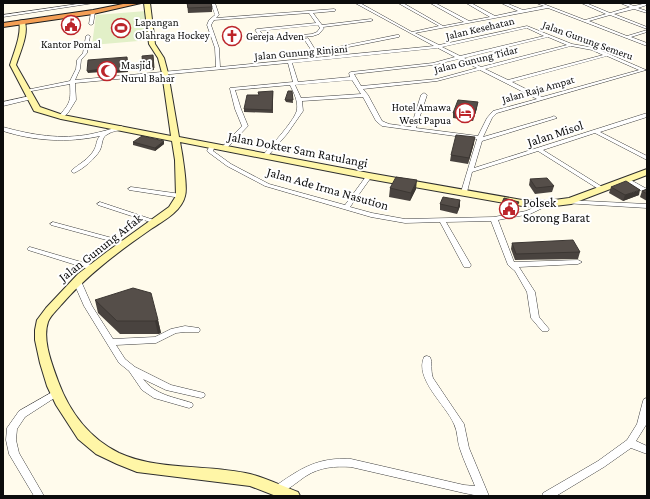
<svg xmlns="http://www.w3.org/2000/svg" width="650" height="499" font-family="'Crimson Pro',serif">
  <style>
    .pitch { fill: #e2f0c8 }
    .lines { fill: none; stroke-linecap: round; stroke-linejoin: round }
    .street-casing { stroke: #3f3f3f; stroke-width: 1 }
    .secondary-casing { stroke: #2e2e2e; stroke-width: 2 }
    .highway-casing { stroke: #1d1d1d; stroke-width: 2 }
    .street { fill: #fff; fill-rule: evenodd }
    .secondary { fill: #fff6a7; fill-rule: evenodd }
    .highway { fill: #f49f55; fill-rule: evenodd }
    .wall { fill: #49433f }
    .shaded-wall { fill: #3c3733 }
    .building { fill: #554e49; stroke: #3c3733 }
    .labels { text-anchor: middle; stroke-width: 4; stroke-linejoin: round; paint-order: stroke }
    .far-poi-label { font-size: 11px; fill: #0c0c0c; stroke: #fff; text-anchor: start }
    .far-street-label { font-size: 11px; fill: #0c0c0c; stroke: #fff }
    .street-label { font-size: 13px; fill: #0c0c0c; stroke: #fff }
    .poi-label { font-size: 13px; fill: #0c0c0c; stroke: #fff; text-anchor: start }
  </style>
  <rect width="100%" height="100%" fill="#fffbec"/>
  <path class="pitch" d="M146,11L150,40L92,45L96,15Z"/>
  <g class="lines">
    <defs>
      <path id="street" d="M84,3H94L3,17V15Z
        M211,3H215L219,15L216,18L334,9L336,10L335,11L313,13L322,25L371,19L373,20L371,21L323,27L324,28L319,34L313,36L271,40L262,39L255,30L257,29L316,23L309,13L214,20L211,25L219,48L220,67L434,46L355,3H360L412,32L439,26L398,3H403L443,26L464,22L430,3H435L469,21L490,17L466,3H471L495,16L518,11L501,3H506L523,10L544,6L536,3H541L585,20L606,14L581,3H586L610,13L630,7L620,3H626L634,6L647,3V5L638,8L647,11V13L634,9L614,14L647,27V29L610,15L589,21L627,36L647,30V32L631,37L647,43V46L548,8L415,33L439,45L527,26L572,44L595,48L646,70L497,113L492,118L483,137L552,117L554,116L557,118L482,141L474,168L647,113V117L600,132L647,156V160L595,133L543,150L604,188L605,189L604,190H600L538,151L472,172L467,192L464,194L461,192L477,139L382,126L376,121L363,97L302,101L303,111L287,134L267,157H263V155C270,147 297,118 297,109C298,101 294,93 290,85L235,90L241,109L248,126L226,149H222V147L242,126L235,109L230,89V88L293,82L288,63L75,83L76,100L68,113L61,119L58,117C70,103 71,102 70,84L26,92L24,91L26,90L70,81L76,69L77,60L83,53L86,36L88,35L90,36L87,53L81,60L80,69L75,80L216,67L215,48L207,25L209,20L215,15ZM318,25L320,28L317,32L312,34L271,38L265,37L260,31ZM527,28L544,36L460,56L442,47ZM548,37L567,45L481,67L464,58ZM571,46L592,50L603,55L508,80L485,69ZM438,48L455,57L433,63L351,72L349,73L350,77L298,82L292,63ZM607,56L639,70L542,97L512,82ZM459,59L477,68L437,79L361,86L354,74L433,65ZM480,70L537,99L493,111L487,118L478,136L416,128L427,95L424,93L421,95L411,127L389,124L382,121L368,95L363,89L437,81ZM352,80L361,94L301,98L295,85Z
        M93,11L95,12L93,24L91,25L89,24L91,12Z
        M397,35H399V37L318,53L319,55L317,56H315L304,39L308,38L316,51Z
        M30,96L33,98L32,99L3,106V102Z
        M121,126L123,127V129C118,131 112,131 108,134C101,137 103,144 100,150C95,159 83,169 74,173L72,172L71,171L72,170C79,164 89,159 94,150C97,145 96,140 100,136C68,143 34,141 3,131V127C32,135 61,140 91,134C101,132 111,129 121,126Z
        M212,144L215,146L213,151L231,164L269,184L345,205L367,175H371L372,176L350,207L372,213L405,219L494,217L526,211L545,203H549L550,204L549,205L530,214L498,220L514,262L578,260L582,262L578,264L519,267L535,292L539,317L549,329L548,331H542L531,318L527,292L515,271L508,265L491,221L446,222L471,265L470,267H464L440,222L405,223L371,217L265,186L227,166L208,152L207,151L210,145Z
        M627,178L647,189V194L625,181L624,180Z
        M131,187L181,194L184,196L181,198L129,190L128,189Z
        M565,200L647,204V208L563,203L562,202Z
        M100,202L157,221L158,222L157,223H153L98,205L97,204Z
        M53,222L127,242L128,243L125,245L51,225L50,224Z
        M30,247L95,266L96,268L92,270L28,250L27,249L28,248Z
        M74,279H77L81,281L92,306L113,339L155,337L171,329L185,326L199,328L200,330L199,332H185L176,333L156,343L116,345L125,359L135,367L171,385L204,393L205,395L204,397L201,398L166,390L143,379C155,395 174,397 192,403L193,405L192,407L189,408L154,398L142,390L129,371L119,363L84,306L73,281Z
        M427,356L430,357C433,363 430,369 433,378L464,424L469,448L489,496H479L464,493L351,467C335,466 320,467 306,476C298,481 282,496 274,493L273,490L274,487C301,468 318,457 351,459L464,485L475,486C470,474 464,461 460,449C457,441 458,432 454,424C446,405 414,379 424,357Z
        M56,390L59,391L60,393L59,395L25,417L17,429L16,440L19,453L44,496H34L9,454L6,440L7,428L19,411Z
        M647,398V419L646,425L636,441L647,446V454L631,448L604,467L556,496H542L543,493L598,461L627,440L637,424L643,401L644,399Z"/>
      <path id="secondary" d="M144,3H150L155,44L164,58L168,73L179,137L369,173L522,200L547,201L569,198L647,169V175L571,204L547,207L522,206L369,179L180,142C182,152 188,188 185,196C181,212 163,221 151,229C118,252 87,275 61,305C57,310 50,316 48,322C42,340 52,364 58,381C69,411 89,438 119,453C158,471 208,464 250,474C266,478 282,486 298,492L300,496H276L250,486L137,472L117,464L96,454L78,439L56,405L47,386L40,363L35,340V330L37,320L46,308L78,274L108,251L169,207L176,196L175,160L172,141L61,119L34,111L10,65C14,52 22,34 19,21L24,20C30,32 20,52 16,65L40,107L63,115L171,136L162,73L158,58L149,44Z"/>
      <path id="highway" d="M128,3H141L93,14L3,27V23L93,10Z"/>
    </defs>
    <use href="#street" class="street-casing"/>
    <use href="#secondary" class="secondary-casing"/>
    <use href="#highway" class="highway-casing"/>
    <use href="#street" class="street"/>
    <use href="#secondary" class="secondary"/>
    <use href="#highway" class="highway"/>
  </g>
  <path class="wall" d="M187,3L212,7V12L188,13Z
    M273,91V113L244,112V109L259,95Z
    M292,91L293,103L286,102L285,100Z
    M477,108L473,121L453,118V113Z
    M164,141V144L155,151L133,145V142Z
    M474,143L468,164L450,161L451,155Z
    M530,179L554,186L552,192L535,194L529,185Z
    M611,187L639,195L623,201L609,193Z
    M390,188L416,189L410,201L389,197Z
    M647,189V201L640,197L642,191Z
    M460,200V206L457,214L440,210V204Z
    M501,205L518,208L516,211L508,213L500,211Z
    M512,243L580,252L578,259L515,260L511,249Z
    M95,300L158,320L161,333L158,334H120L98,313Z"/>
  <path class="shaded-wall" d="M153,55L154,70L144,71L143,68Z
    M127,57L128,72L102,74V72L88,73L87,71Z
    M478,102L477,108L473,121L474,116Z
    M475,137L474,143L468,164L469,158Z
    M164,141V144L155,151V148Z
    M417,180L416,189L410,201L411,193Z
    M640,190L639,195L623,201L625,195Z
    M460,200V206L457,214L458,208Z
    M519,202L516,211L508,213L509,207Z
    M158,320L161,333L158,334L155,321Z"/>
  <path class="building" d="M187,3H211L212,7L188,8Z
    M153,55L154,68H143L142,56Z
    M127,57L128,70L102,72V69L87,71L88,60Z
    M273,91L272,110L244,109L247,95H259L258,92Z
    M288,91H292L293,100H285Z
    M458,100L478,102L474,116L453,113Z
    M456,135L475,137L469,158L451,155Z
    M142,136L164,141L155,148L133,142Z
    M396,177L417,180L411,193L390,188Z
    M547,178L554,186L536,188L530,179Z
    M626,181L640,190L625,195L611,187Z
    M647,189V194L642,191Z
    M443,197L460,200L458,208L440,204Z
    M504,198L519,202L517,205L509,207L501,205Z
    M573,240L580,252L516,254L512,243Z
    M133,288L151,293L158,320L155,321H117L95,300Z"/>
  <defs>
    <symbol id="civic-ring" viewBox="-11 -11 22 22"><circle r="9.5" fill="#fff" stroke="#bc252b" stroke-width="1.5"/><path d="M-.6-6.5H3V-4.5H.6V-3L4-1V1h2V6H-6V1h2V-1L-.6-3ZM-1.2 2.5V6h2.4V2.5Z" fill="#bc252b"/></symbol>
    <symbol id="stadium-ring" viewBox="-11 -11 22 22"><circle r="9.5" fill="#fff" stroke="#bc252b" stroke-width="1.5"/><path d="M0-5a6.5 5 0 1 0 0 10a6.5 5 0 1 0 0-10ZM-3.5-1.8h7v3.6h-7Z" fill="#bc252b"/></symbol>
    <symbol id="church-ring" viewBox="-11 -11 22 22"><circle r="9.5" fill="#fff" stroke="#bc252b" stroke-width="1.5"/><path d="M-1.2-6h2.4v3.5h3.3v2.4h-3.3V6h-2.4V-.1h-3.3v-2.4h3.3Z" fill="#bc252b"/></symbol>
    <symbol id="mosque-ring" viewBox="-11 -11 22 22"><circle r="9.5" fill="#fff" stroke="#bc252b" stroke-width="1.5"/><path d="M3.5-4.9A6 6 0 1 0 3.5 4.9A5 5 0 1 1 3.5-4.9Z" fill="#bc252b"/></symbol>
    <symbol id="hotel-ring" viewBox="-11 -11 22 22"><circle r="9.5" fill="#fff" stroke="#bc252b" stroke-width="1.5"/><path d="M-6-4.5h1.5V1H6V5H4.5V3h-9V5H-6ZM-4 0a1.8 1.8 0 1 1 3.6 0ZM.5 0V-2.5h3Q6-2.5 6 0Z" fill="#bc252b"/></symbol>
  </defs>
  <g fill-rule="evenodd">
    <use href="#civic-ring" x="60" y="14" width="22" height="22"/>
    <use href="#stadium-ring" x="110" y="17" width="22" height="22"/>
    <use href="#church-ring" x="221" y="25" width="22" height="22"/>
    <use href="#mosque-ring" x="96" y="60" width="22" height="22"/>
    <use href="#hotel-ring" x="454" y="102" width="22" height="22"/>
    <use href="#civic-ring" x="498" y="198" width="22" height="22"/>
  </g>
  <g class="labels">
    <g class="far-poi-label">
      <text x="135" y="26">Lapangan<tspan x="135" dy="13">Olahraga Hockey</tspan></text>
      <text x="246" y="40">Gereja Adven</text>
      <text x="71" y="48" text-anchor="middle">Kantor Pomal</text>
      <text x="121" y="69">Masjid<tspan x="121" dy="13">Nurul Bahar</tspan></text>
      <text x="451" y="111" text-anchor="end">Hotel Amawa<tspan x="451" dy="13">West Papua</tspan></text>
    </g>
    <g class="far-street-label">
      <text transform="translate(480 28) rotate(-13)" y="4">Jalan Kesehatan</text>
      <text transform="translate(588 40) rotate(20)" y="4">Jalan Gunung Semeru</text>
      <text transform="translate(301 52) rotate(-5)" y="4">Jalan Gunung Rinjani</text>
      <text transform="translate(476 59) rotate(-14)" y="4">Jalan Gunung Tidar</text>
      <text transform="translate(538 89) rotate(-16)" y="4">Jalan Raja Ampat</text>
    </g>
    <g class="street-label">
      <text transform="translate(555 133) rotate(-18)" y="5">Jalan Misol</text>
      <text transform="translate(298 149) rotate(11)" y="5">Jalan Dokter Sam Ratulangi</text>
      <text transform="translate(328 188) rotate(16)" y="5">Jalan Ade Irma Nasution</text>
      <text transform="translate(100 247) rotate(-38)" y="5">Jalan Gunung Arfak</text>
    </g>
    <g class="poi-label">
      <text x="523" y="207">Polsek<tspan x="523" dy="15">Sorong Barat</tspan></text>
    </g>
  </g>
  <rect width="650" height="499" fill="none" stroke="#0c0c0c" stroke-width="8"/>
</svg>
